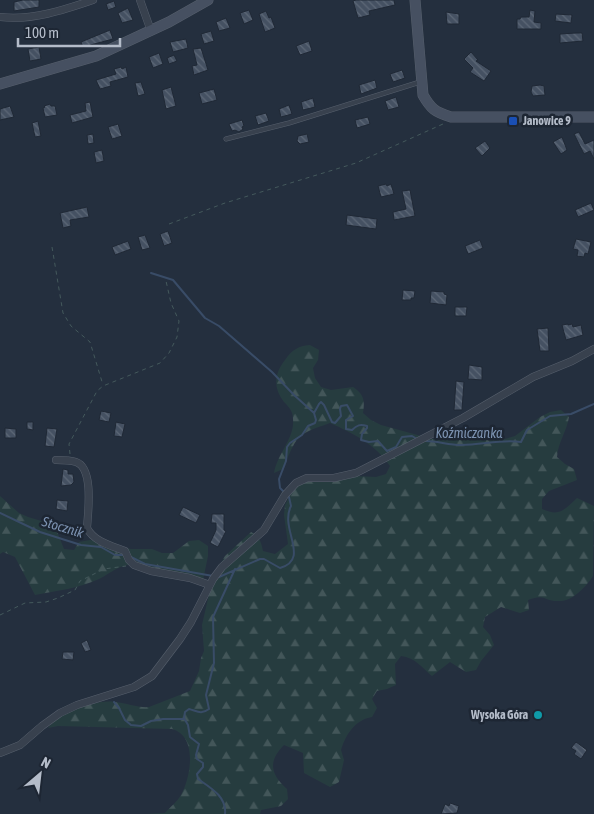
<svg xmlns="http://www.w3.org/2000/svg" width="594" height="814" font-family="'Asap Condensed',sans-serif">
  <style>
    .forest { fill: url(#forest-firs) }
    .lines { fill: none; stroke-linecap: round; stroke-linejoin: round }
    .stream { stroke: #394c67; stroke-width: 2 }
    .building { fill: url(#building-back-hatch); stroke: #1f2835 }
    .lane-casing { stroke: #565f6c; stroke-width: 5 }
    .street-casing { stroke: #565f6c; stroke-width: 8 }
    .secondary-casing { stroke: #565f6c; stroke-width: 11 }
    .path { stroke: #44595c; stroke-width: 1; stroke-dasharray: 4 4; stroke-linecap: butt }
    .lane { stroke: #38414e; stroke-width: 4 }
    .street { stroke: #38414e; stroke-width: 7 }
    .secondary { stroke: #465061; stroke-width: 10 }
    .transit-dot { fill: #1a4fb4; stroke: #1d2633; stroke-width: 2 }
    .culture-dot { fill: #0f9aa8; stroke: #1d2633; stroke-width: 2 }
    .labels { text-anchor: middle; stroke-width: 5; stroke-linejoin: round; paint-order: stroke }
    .poi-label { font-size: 12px; font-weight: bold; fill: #b4bcc9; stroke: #1d2633; text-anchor: start }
    .water-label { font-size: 14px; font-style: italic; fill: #7c92b1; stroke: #1d2633 }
  </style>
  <defs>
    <pattern id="forest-firs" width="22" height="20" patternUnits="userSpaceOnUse" patternTransform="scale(1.25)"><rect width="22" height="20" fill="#263c3f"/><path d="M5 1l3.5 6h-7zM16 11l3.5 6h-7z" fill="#435659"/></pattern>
    <pattern id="building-back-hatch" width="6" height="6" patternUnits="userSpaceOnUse" patternTransform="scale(1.25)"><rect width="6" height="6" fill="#455162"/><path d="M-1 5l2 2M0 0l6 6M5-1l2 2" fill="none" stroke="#5d6877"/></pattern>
  </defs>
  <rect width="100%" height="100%" fill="#242f3e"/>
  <path class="forest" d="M310,345L319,350L318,360L313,368L315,378L321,387L331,390L353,387C364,394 365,401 363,413L371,420L381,425L432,439L453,440L473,436L505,439L515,436L540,417L550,412L561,410L569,417C567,431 558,442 557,457L565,464L574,469L577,480L549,491L542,499V509C560,517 564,510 577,498L594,506L593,576C586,587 572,602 558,601C544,601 545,593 528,600L529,610L520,613L501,607L485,617L483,627L490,635L494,645L481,661L476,670L466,672L450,662L432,676C421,667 416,658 401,656L395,664L396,685L387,689L377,691L372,699L377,708L372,717C355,720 346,734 341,750L344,760L339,782L330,787L304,773L303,753L284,745C268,761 270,774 287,789L288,799L281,806L261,810L260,814H146L165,813C170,807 177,802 181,795C191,777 198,736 172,729L58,726L48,728C61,712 95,699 115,702C127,703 138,708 149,707L190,691L199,671L201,658L204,651L202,625L210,590L218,568L225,556L251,532C259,536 261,541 263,551L275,554L288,544L284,515L285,505L294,488L302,481L356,476L376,477L386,474L390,466C376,445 353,433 330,423C295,435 297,436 283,469L274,473C277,454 295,438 293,419C293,411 289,407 284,402C273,388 274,374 285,360C292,350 298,346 310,345Z
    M0,496L19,513L28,517L48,523L56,529L64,549L74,550L79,542L90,540L131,549H152L162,553H173L189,541L199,540L208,546V556L203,580L135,564C118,565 113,572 99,579C80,588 56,591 35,595L15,557L3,552L0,554Z"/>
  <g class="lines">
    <path class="stream" d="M151,273L173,280L205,318L219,326L272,372L294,395L314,413
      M426,441C437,441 449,445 461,445C482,445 501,439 521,442L527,430L550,416L571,414L594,404
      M283,491L280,488L279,479L286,461L287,447L290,443L302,435L308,426L315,423L316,420L314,413L319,404L321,402L324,405L332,422L335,423L341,416L340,409L341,406L347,405L353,416L346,420V429L352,430C357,425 360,424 367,426V428L362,434L361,440L369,442L378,441L387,451L396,447L402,437L412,436L417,439
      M0,513L40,532L81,545L101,547L115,555H123
      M131,557L145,564L213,576
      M219,577L260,559H264L280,568C311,559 279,529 291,506L289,497
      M114,702L119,708L125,720L131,725L141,726L151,721L163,719H184
      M225,814C227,797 211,788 198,779L197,774L203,767V763L197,759L196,755L199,744L190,737L188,725L184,718L185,712L189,709C197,711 201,715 209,709L206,695L214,663L213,617L235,569"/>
  </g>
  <path class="building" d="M23,0H39V7L14,11V2Z
    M356,0H394L395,5L369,11L370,15L358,18L353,1Z
    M114,1L116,7L108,10L106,4Z
    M128,8L133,20L122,23L118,13Z
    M249,10L253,20L244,24L240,13Z
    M530,10L535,11L534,22L541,23V29H517V19H520L521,17H529Z
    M266,11L269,18L271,17L275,28L265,32L259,14Z
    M446,12L459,14V24H447Z
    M556,14L572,15L571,23L555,21Z
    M226,18L230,28L219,31L216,22Z
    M110,30L113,39L83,47L81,42Z
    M211,31L214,41L204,44L201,34Z
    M576,33H582L583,41L560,43V34Z
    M186,39L188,48L173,52L170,42Z
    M309,41L312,51L300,55L296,46Z
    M39,47L41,59L30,61L28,49Z
    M201,48L208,70L194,75L192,66L197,65L193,49Z
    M471,52L478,60L476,61L491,71L484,81L470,72L473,68L464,59Z
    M159,53L163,64L153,68L149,57Z
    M174,55L177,61L169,64L167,58Z
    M121,67L122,69L126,67L128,77L110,82L111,86L100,89L96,80L116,74L114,69Z
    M402,70L405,78L393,82L390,74Z
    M375,80L377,88L361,94L359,85Z
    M141,82L145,94L138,96L135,83Z
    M540,85L544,86L545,95L533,96L531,92L532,86Z
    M171,87L176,106L166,109L162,90Z
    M214,89L217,100L202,104L199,93Z
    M396,97L399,107L388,110L385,101Z
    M313,98L315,107L303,110L301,102Z
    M90,102L93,117L72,123L70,115L86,111L85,103Z
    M50,104L51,106H55L57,115L45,117L43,108L45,107L44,106Z
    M289,105L292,114L281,117L279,109Z
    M10,106L14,117L0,120V109Z
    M266,113L269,121L258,125L255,116Z
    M368,117L370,124L357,128L355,120Z
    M242,120L244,126L242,127L243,129L239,132L235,130L232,131L229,124Z
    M38,121L41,136L35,137L32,123Z
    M118,124L122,136L112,139L108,127Z
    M579,132L585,144L594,140V159L590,151L584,154L574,134Z
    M93,134L94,143L88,144L87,135Z
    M307,134L309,142L300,144L297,141L298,136Z
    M562,137L567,150L561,154L553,142Z
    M485,141L490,148L482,156L475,148Z
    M102,150L104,161L96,163L94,152Z
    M386,184L387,186L391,184L394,194L381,197L378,186Z
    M410,190L415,216L394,220L393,212L406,209L402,191Z
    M591,203L594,210L578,217L575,210Z
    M87,207L89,217L70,220L71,226L63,228L60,213Z
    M347,215L377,219L376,229L346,225Z
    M168,231L172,243L164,246L160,234Z
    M145,235L150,248L142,250L138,237Z
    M576,239L591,242L588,254L585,253L584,257L577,256L578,250L573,249Z
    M480,240L483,248L468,254L465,246Z
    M128,241L131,249L115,255L112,247Z
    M403,290L415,291L414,298H411V300H402Z
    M431,291L444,292V294L447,295L446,305L430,303Z
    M455,307H467L466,316H455Z
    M568,324V325L572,324L573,327L581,325L583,335L566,340L562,325Z
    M548,328L549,351H540L537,329Z
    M469,365L482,367V380L468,379Z
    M456,381L464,382L462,410H454Z
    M101,411L111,413L109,422L99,420Z
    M27,422H33V430L27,429Z
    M116,422L125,424L122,437L114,436Z
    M5,428L16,429V438H5Z
    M47,428L57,429L54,447L45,446Z
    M63,469L68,470V474H73L74,482L71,485L61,486Z
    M57,500L68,501L67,511L56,509Z
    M183,507L200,515L196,523L179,515Z
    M212,514H224V530L226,531L218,547L210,543L216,530V523H211Z
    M87,640L91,650L85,652L81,643Z
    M63,652H74L73,660L62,659Z
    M576,742L587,750L581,759L574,754L576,751L571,748Z
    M450,803L459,806L457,813L441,814L445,804L449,806Z"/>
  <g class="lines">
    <defs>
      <path id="lane" d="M226,139L289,123L420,82"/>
      <path id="street" d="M140,0L151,31
        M0,17C31,21 64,10 93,0
        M56,460C62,460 70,460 76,462C94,468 88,512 87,528C94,542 112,546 125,551L129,560L134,565L151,571L190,578L210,585
        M0,753L20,745L42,726L60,713L77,705L134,687L152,676L180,639L191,622L213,579L222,567L264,530L285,495L296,483L307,478H334L356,473L463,418L533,377L572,361L594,349"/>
      <path id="secondary" d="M415,0L423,95C431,109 435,112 451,117H594
        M0,84L96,56L169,22L208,0"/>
    </defs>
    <use href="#lane" class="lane-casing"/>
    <use href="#street" class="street-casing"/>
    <use href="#secondary" class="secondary-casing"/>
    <path class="path" d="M169,224L225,203L356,163L443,124
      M52,247L63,313L71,326L90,342L103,385
      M70,454L69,444L97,391L103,386L160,363L169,353L177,337L179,321L171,303L166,281
      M0,615L25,603L46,602L58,598L75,590L80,581L104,569L126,566"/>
    <use href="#lane" class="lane"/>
    <use href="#street" class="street"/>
    <use href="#secondary" class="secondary"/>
  </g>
  <rect class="transit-dot" x="508" y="116" width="10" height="10" rx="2.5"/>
  <circle class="culture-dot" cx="538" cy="715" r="5"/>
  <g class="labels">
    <g class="poi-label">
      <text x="523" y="125">Janowice 9</text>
      <text x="528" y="719" text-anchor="end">Wysoka Góra</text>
    </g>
    <g class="water-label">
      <text x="469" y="438">Koźmiczanka</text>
      <text transform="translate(63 527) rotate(17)" y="5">Stocznik</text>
    </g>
  </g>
  <g transform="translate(40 774) rotate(28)" stroke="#1d2633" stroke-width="4" paint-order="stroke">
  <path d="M0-4L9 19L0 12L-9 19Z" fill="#b4bcc9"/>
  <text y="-8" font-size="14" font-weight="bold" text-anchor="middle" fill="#b4bcc9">N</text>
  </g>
  <path d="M18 38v8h102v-8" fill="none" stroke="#b4bcc9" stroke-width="2.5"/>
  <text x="25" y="38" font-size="15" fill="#b4bcc9" stroke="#1d2633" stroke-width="4" paint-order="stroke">100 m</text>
</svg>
